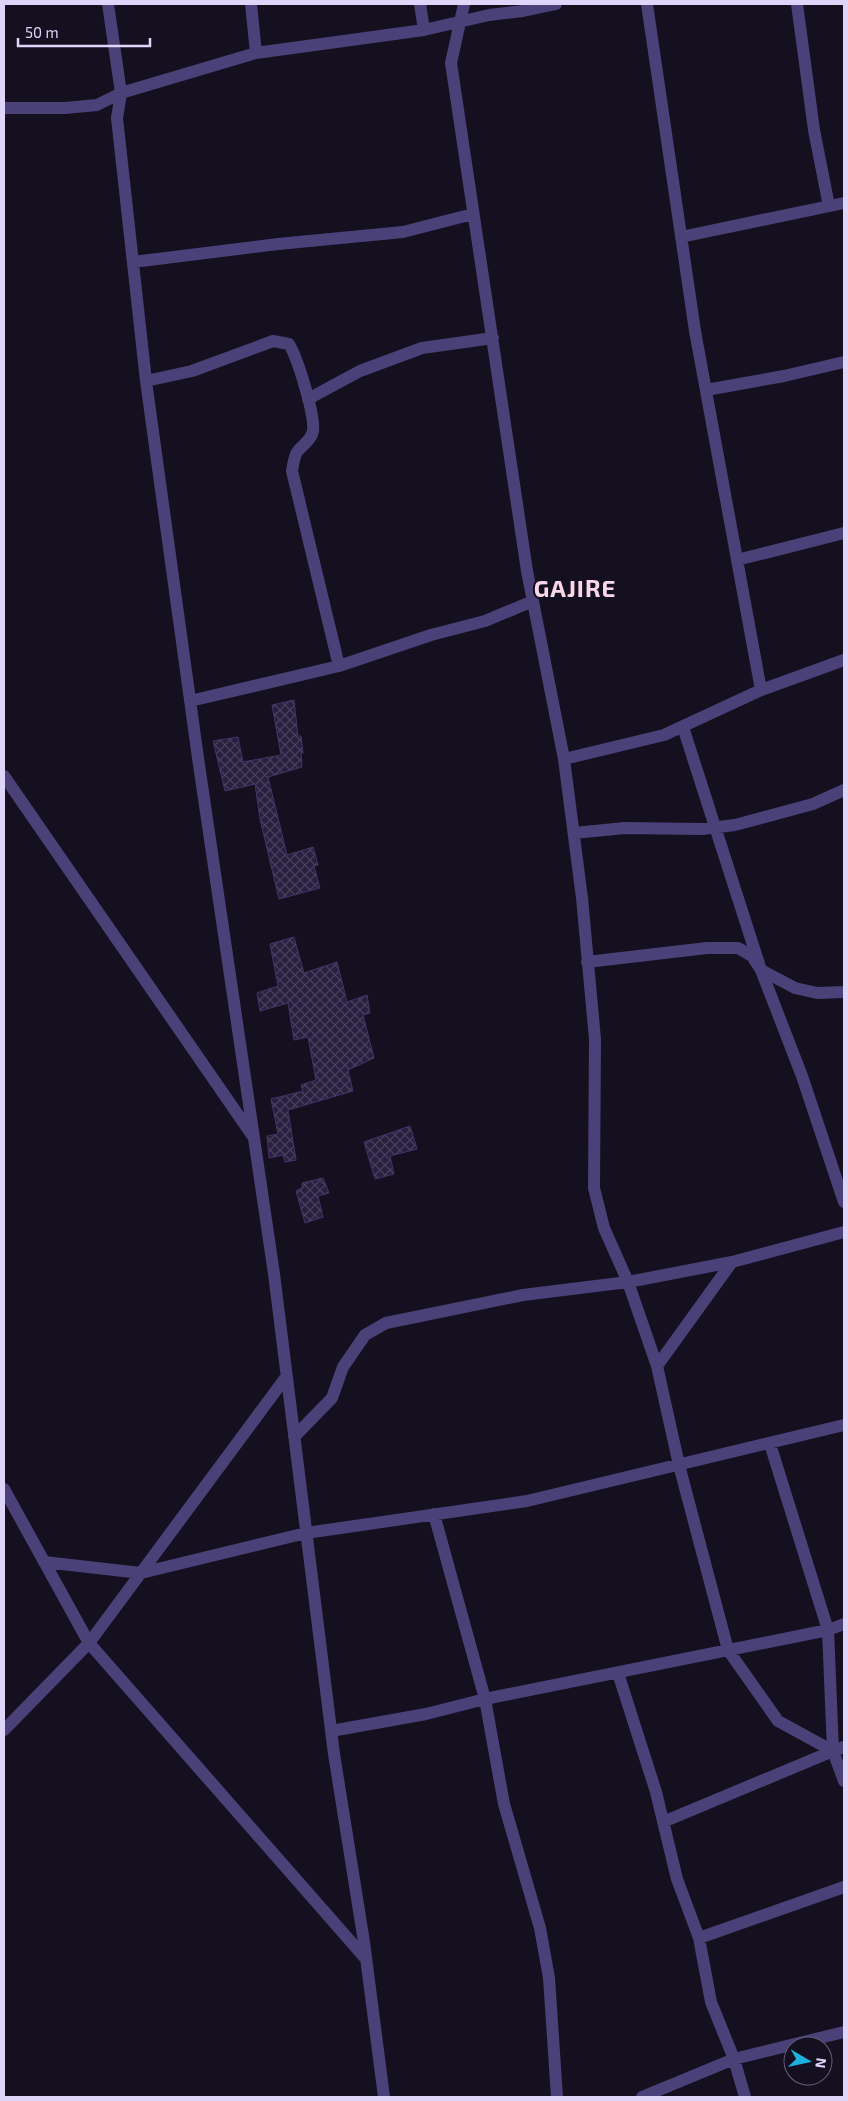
<svg xmlns="http://www.w3.org/2000/svg" width="848" height="2101" font-family="'Exo 2',sans-serif">
  <style>
    .building { fill: url(#building-cross-hatch); stroke: #443368 }
    .lines { fill: none; stroke-linecap: round; stroke-linejoin: round }
    .street { stroke: #4a4179; stroke-width: 12 }
    .labels { text-anchor: middle; stroke-width: 4; stroke-linejoin: round; paint-order: stroke }
    .district-label { font-size: 24px; font-weight: bold; letter-spacing: 1px; fill: #fad7e8; stroke: #151020 }
  </style>
  <defs>
    <pattern id="building-cross-hatch" width="8" height="8" patternUnits="userSpaceOnUse" patternTransform="scale(1.25)"><rect width="8" height="8" fill="#291f3f"/><path d="M0 0l8 8M0 8l8-8" fill="none" stroke="#483f5c"/></pattern>
  </defs>
  <rect width="100%" height="100%" fill="#151020"/>
  <path class="building" d="M294,700L298,736H301L303,753H301L302,767L268,777L287,855L313,847L318,865L314,866L320,888L279,899L260,819L255,784L225,791L213,741L238,737L243,762L281,755L272,705Z
    M294,937L304,973L337,962L347,1002L367,995L370,1013L363,1015L374,1058L348,1070L353,1091L288,1110L296,1160L285,1162L283,1155L269,1158L267,1136L278,1134L271,1099L303,1091L301,1085L316,1080L308,1037L294,1040L288,1003L260,1011L257,993L278,986L270,944Z
    M410,1126L417,1149L390,1156L394,1174L375,1179L364,1142Z
    M323,1178L329,1193L318,1196L323,1217L305,1223L296,1191L302,1188V1183Z"/>
  <g class="lines">
    <path class="street" d="M108,4L121,93L117,118L146,381L198,758L274,1274L334,1754L364,1942L384,2097
      M251,4L256,53
      M420,4L424,30
      M464,4L451,63L527,571L564,759L582,898L595,1039L594,1188L604,1228L628,1282L657,1366L679,1465L728,1650L778,1721L833,1751L844,1781
      M647,4L695,331L761,690
      M797,4L814,130L829,206
      M4,108H65L97,105L121,93L256,53L424,30L489,15L523,11L556,4
      M681,237L844,203
      M133,262L278,244L403,232L473,214
      M146,381L192,371L273,341L289,344C298,359 315,415 313,431C311,441 303,444 297,452C294,457 293,465 292,471L339,666
      M706,390L784,376L844,362
      M308,399L360,371L422,348L493,338
      M737,560L844,533
      M190,701L339,666L431,635L485,621L533,601
      M683,727L761,970L802,1076L844,1202
      M564,759L664,735L761,690L844,660
      M4,776L252,1135
      M574,833L625,828L702,829L735,825L813,804L844,790
      M587,962L707,948H738L752,956L761,970L795,988L817,993L844,992
      M657,1366L732,1262
      M294,1437L332,1398L343,1367L365,1335L386,1323L523,1295L628,1282L732,1262L844,1232
      M770,1444L828,1630L833,1751L844,1747
      M4,1489L89,1643L366,1959
      M434,1514L485,1699L504,1804L540,1928L549,1978L557,2097
      M44,1562L141,1573L306,1533L527,1501L844,1425
      M618,1673L656,1792L677,1879L699,1938L711,2002L734,2059L745,2097
      M4,1730L89,1643L286,1377
      M331,1731L426,1714L485,1699L828,1630L844,1624
      M663,1822L833,1751
      M699,1938L844,1887
      M642,2097L734,2059L844,2032"/>
  </g>
  <g class="labels">
    <g class="district-label">
      <text x="575" y="597">GAJIRE</text>
    </g>
  </g>
  <rect width="848" height="2101" fill="none" stroke="#ded5f9" stroke-width="10"/>
  <g transform="translate(808 2061) rotate(99)"><circle r="24" fill="#151020" stroke="#655f77"/>
  <path d="M0-4L9 19L0 12L-9 19Z" fill="#1db2dd"/>
  <text y="-8" font-size="14" font-weight="bold" text-anchor="middle" fill="#ded5f9">N</text>
  </g>
  <path d="M18 38v8h132v-8" fill="none" stroke="#ded5f9" stroke-width="2.5"/>
  <text x="25" y="38" font-size="15" fill="#ded5f9" stroke="#151020" stroke-width="4" paint-order="stroke">50 m</text>
</svg>
